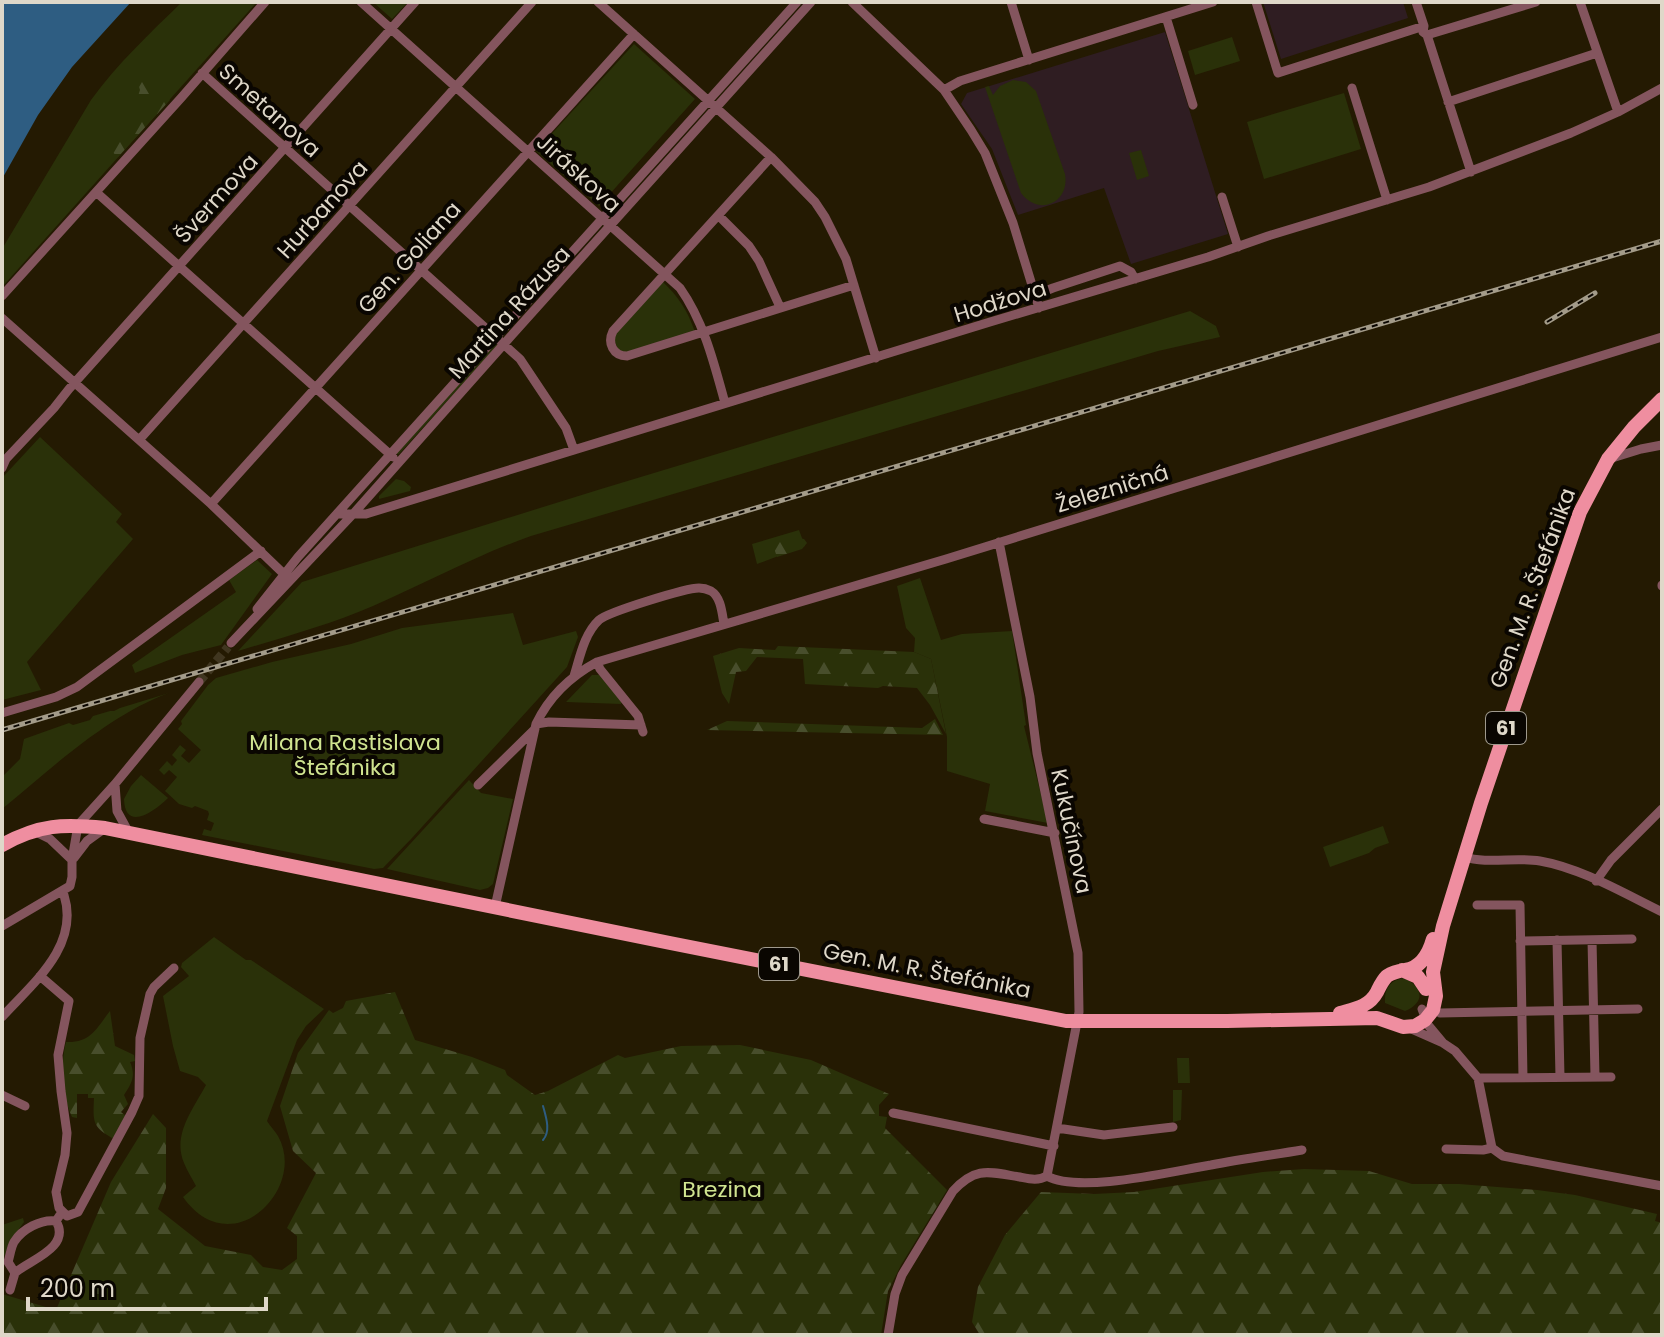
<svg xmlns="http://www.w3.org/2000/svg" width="1664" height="1337" font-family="Poppins,sans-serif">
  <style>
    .education { fill: #2f1d22 }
    .green { fill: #2a3109 }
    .forest { fill: url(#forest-firs) }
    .water { fill: #2e5d82 }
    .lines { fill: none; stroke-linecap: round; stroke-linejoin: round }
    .stream { stroke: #2e5d82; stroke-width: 2 }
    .street-tunnel { stroke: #403620; stroke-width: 9; stroke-dasharray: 9 4.5; stroke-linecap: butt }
    .street { stroke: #84555e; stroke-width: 9 }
    .primary { stroke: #ef8ea0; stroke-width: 14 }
    .rail-casing { stroke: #a39b89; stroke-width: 5 }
    .rail { stroke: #0a0601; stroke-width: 2; stroke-dasharray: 6; stroke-linecap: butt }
    .labels { text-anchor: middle; stroke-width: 8; stroke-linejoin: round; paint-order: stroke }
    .shield { fill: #0a0601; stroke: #9f998d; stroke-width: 2 }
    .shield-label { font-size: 20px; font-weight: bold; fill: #dfd8c9 }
    .street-label { font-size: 22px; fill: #dfd8c9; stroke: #0a0601 }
    .park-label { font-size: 22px; fill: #d0e490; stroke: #0a0601 }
  </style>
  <defs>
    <pattern id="forest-firs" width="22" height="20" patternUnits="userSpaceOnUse" patternTransform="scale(2)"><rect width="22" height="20" fill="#2a3109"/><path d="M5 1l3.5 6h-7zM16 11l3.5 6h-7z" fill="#484e2c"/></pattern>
  </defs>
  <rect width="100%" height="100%" fill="#241a02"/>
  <path class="education" d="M1263,2H1403L1408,18L1281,59Z
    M1165,32L1228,234L1131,264L1104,188L1018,215L992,149L961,104L967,93Z"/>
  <path class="green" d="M182,2H257L2,287V249L91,100C117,64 150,33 182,2Z
    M373,2H408L392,19Z
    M1232,37L1240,61L1195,75L1188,51Z
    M634,44L695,99L599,206L536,151Z
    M1013,80L1026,82L1036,91L1065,174C1070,203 1039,217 1021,193L985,87L989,86L993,95L1000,86Z
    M1344,93L1361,149L1264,179L1247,122Z
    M1141,150L1149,176L1137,180L1129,153Z
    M662,281C678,296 688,311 695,332L628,353L618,350L613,336Z
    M1190,311L1216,326L1220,337L1158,351L531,536C477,555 426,583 373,606C329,625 284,637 238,651L302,582L601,489Z
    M496,342L497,346L399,454H397L396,453Z
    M40,437L122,514L116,522L133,539L27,662L41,690L2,700V478Z
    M396,479L404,481L411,487L410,491L379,499V496Z
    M799,530L805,546L757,564L752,544Z
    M257,560L272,574L221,645L182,655L135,673L132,665L236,592L229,580Z
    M920,578L941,640L962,634L1012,631L1026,725L1024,726L1048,823L985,811L990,784L947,771V737L931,659L914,652L915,638L906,628L897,586Z
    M513,613L523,645L576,631L578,637L567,667L412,838L383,868L374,869L202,835L204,829L211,831L214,823L207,820L209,814L208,811L195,806L192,808L179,804L165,791L177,777L169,770L164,775L159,770L167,761L172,766L177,760L172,755L180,745L186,750L181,756L189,763L201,750L178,729L182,724L181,721L208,685L216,678L272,662L351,644L402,628Z
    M592,675H599L622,700L621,704L566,702Z
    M169,693C108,715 52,768 2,809V777L20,759L24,739L69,723L73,725L90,720L93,716L110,711H114L120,708Z
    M141,775L168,798C154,812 125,832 124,799L131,786Z
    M469,780L481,793L513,799L493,884L488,888L480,890L387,869Z
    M1383,826L1389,843L1375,848L1369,853L1330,867L1323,847Z
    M214,937L246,960H251L324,1009L306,1026L297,1040L267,1121C270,1126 275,1131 278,1136C308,1189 231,1265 183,1197L196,1186C192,1178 187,1171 184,1163C172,1135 193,1109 206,1085L198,1077L180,1071L173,1046L163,996L189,976L181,967L182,963Z
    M1404,978C1423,987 1426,1002 1405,1011L1385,1003C1384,989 1390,980 1404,978Z
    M1177,1058H1189L1190,1083H1178Z
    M1173,1090H1182L1181,1120L1173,1122Z
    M23,1218L24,1222L9,1243L2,1263V1225Z"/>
  <path class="forest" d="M130,75L144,78L170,100L118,157L99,140L116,126L128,124L132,114L139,108L136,102L140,90L138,83H123L121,77Z
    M791,537L804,539L807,543L802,549L777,557L772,542Z
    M778,646L914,652L931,659L946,734L930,705L917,688L883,686L878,688L805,684L803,659L757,657L746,671L736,672L729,704L722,693L713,656L739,648L775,650Z
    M935,719L943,735L707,730L727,721L922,728Z
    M395,992L415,1040L472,1057L505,1070L507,1075L535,1095L548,1091L618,1055L625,1058L681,1046L740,1045L811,1060L889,1094L879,1105V1116L887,1117L885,1128L947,1190L901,1265L888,1291L881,1335H2V1294L56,1310L111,1182L153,1114L166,1128V1188L158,1209L205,1246L251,1255L263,1267L282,1270L297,1259V1236L287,1228L316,1173L293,1151L280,1106L298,1053L329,1010L333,1013L343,1008L346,1001Z
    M110,1011L115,1046L134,1055L135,1061L130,1062C136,1076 132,1083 124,1095L128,1104L121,1112L127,1117L114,1139C92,1127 93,1122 94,1098H88V1094H77V1118L72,1117C62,1095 60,1066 66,1042C91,1043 96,1029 110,1011Z
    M1304,1169L1369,1171L1412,1184H1459L1537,1190L1575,1195L1657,1214L1655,1221L1662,1223V1335H980L972,1322L978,1287L1005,1235L1041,1192L1094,1194L1134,1192L1263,1172Z"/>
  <path class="water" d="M2,2H131L72,67L38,115L2,179Z"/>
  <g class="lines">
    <path class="stream" d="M543,1106C546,1117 551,1131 543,1140"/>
    <path class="street-tunnel" d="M199,682L228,647"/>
    <path class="street" d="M361,2L680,288C704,322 714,363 725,403
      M598,2L771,157L815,202L825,217L846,259L876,358
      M852,2L944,90L971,130L985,153L1013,223L1039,308
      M1011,2L1029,60
      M1256,2L1278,73L1424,26
      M1416,2L1424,26L1423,32L1427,35L1471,172
      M1580,2L1618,112
      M1166,17L1193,105
      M1427,35L1536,2
      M202,73L520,359L566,428L574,450
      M1352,88L1387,200
      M944,90L960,81L1213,2
      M1448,102L1597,53
      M771,157L613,331C607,343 613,356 627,356L854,285
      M96,192L393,457
      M1222,197L1238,247
      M719,216L749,246L759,261L780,307
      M1035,295L1053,288L1120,266L1131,272L1135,279
      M2,296L181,98L265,2
      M2,318L211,504L286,576
      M139,440L532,2
      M1612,458L1641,449L1662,445
      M2,468L6,459L54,408L69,389L415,2
      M211,504L634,34
      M337,514H366L990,322L1208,257L1268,236L1429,187L1571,133L1618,112L1662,88
      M1662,585V586
      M257,609L298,557L797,2
      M231,643L354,513L511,336L811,2
      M597,662L600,669L638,716L643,732
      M574,676C580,657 584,634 599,620C608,612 686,588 699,588C703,588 707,589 711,591C721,597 722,613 724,624
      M2,713L56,697L77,687L261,551
      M536,724L549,722L641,725
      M115,784L117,811L129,833
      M478,785L535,729
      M984,819L1055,833
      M34,831L50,839L72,860
      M1464,857C1488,864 1515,857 1540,861C1581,868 1625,894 1662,912
      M74,858L87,841L105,828
      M1596,881L1611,860L1662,809
      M1477,905H1520L1523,1078
      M495,907L536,724C549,697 571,676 597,662L946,559L1662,337
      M2,926L70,886L72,877V860L78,825L115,784L199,682
      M1557,940L1560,1077
      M1592,940L1595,1076
      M1520,941L1632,939
      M40,976L69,1001L58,1055L61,1091L67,1133L65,1155L56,1192L59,1208L67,1216L78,1212L132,1112L139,1096L140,1038L150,994L154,987L174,968
      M1422,1009L1428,1025L1443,1043
      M1440,1013L1638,1009
      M2,1017C33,983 80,946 64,895
      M1409,1028L1443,1043L1455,1051L1478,1078L1492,1148L1503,1156L1662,1186
      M1478,1078L1611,1077
      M2,1095L25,1106
      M893,1113L1054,1146
      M1057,1128L1104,1135L1173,1127
      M1446,1149L1483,1150L1492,1148
      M1047,1176C1080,1194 1173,1171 1211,1165C1241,1159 1272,1155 1302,1150
      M15,1273C27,1261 72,1248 56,1221
      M10,1290L15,1273L8,1262C10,1256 11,1247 14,1242C22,1229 41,1219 56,1221L62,1212
      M888,1335L895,1294L902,1275L953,1191C976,1166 989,1172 1020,1177C1030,1179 1038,1181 1047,1176L1079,1012L1078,953L1037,753L1030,697L999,542"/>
    <path class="primary" d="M2,845C40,824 63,824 105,828L670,943L1066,1021H1227L1377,1018L1403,1027L1415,1026L1425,1020L1433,1010L1436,996L1433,972L1443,926L1481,803L1580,512L1608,459L1634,427L1662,399
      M1402,970L1418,977L1426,989
      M1340,1013C1354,1009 1369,1007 1377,992C1380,986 1382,981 1387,976C1393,972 1398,971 1405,970C1421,968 1429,953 1433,939"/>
    <defs>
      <path id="rail" d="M1547,322L1595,293
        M2,730L1662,241"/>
    </defs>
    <use href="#rail" class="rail-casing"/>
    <use href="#rail" class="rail"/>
  </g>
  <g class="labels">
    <g class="shield">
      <rect x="1486" y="712" width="40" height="32" rx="6"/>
      <rect x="759" y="948" width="40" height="32" rx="6"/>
    </g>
    <g class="shield-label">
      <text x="1506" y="735">61</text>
      <text x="779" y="971">61</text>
    </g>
    <g class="street-label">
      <text transform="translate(270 110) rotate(42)" y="8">Smetanova</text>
      <text transform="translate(579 173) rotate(42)" y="8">Jiráskova</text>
      <text transform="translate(216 198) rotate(-48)" y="8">Švermova</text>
      <text transform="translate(322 209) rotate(-48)" y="8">Hurbanova</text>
      <text transform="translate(409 257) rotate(-48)" y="8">Gen. Goliana</text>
      <text transform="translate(1000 301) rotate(-17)" y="8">Hodžova</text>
      <text transform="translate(509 312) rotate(-48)" y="8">Martina Rázusa</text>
      <text transform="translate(1112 488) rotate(-17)" y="8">Železničná</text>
      <text transform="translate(1532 588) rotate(-70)" y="8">Gen. M. R. Štefánika</text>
      <text transform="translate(1072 831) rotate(78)" y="8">Kukučínova</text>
      <text transform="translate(927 970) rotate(11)" y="8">Gen. M. R. Štefánika</text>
    </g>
    <g class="park-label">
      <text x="345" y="750">Milana Rastislava<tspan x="345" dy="25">Štefánika</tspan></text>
      <text x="722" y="1197">Brezina</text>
    </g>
  </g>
  <rect width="1664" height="1337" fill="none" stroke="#dfd8c9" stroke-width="8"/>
  <path d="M28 1297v12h238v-12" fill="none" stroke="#dfd8c9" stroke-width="4"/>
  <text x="40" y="1297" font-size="24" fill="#dfd8c9" stroke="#0a0601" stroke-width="6" paint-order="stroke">200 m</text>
</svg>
